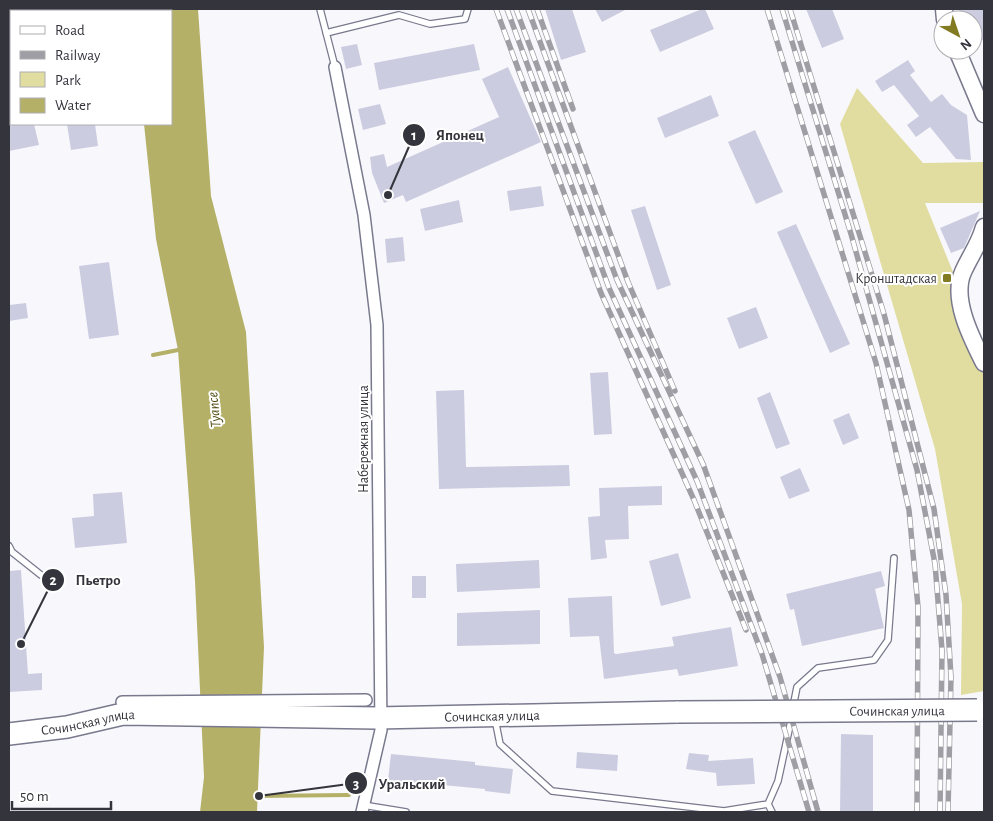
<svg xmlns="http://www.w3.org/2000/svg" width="993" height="821" font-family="'Alegreya Sans',sans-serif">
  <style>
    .green { fill: #e1dda0 }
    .water { fill: #b5b068 }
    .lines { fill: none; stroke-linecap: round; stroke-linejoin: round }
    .stream { stroke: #b5b068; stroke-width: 4 }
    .building { fill: #cccce1 }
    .lane-casing { stroke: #79798d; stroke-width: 8 }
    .street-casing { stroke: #79798d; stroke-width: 14 }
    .secondary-casing { stroke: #79798d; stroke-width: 19 }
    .highway-casing { stroke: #79798d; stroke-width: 24 }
    .lane { stroke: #fff; stroke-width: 5.5 }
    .street { stroke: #fff; stroke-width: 11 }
    .secondary { stroke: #fff; stroke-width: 16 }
    .highway { stroke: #fff; stroke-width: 21 }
    .rail-casing { stroke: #9e9ea4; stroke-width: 5.5 }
    .rail { stroke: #fff; stroke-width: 4; stroke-dasharray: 11; stroke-linecap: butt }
    .highway-bridge-casing { stroke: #79798d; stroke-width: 24; stroke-linecap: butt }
    .highway-bridge { stroke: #fff; stroke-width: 21 }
    .poi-dot { fill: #827b21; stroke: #fff; stroke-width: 2 }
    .labels { text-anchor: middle; stroke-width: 4; stroke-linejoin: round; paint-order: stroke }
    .poi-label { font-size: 14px; fill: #34343c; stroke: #fff; text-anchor: end }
    .street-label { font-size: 14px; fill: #34343c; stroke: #fff }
    .water-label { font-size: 15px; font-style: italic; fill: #504c14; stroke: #fff }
    .leader { fill: none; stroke: #34343c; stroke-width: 2 }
    .callout-dot { fill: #34343c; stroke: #fff; stroke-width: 2 }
    .mark-label { font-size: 15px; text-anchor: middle; font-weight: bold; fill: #fff }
    .callout-label { font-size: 15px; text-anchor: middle; font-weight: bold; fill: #34343c; stroke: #fff; stroke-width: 4; stroke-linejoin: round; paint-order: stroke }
  </style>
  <rect width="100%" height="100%" fill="#f8f8fc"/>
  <path class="green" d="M857,88L923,163L984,162V203H925L953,272L955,317L984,375V691L961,695L962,604L935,449L840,124Z"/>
  <path class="water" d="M132,9H198L211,196L246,332L264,647L257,812H200L204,777L195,581L178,350L156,239L144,124H171V11H132Z"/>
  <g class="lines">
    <path class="stream" d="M153,355L178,350
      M256,796L349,795"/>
  </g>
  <path class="building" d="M545,9H572L586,52L561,60Z
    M595,9H627L602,22Z
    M702,9H705L714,29L660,52L650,30Z
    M806,9H832L844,39L822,48Z
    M958,9H984V42L973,27V20H967Z
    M357,44L362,65L346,69L341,47Z
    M474,44L480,70L379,90L374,63Z
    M908,60L915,71L910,75L931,102L942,94L951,105L967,115L971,160L956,159L930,127L916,137L907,125L919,116L894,85L882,92L875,81Z
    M508,67L541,142L406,202L403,195L384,203L372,173L370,157L384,154L387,167L499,117L482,79Z
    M711,95L719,116L665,138L657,118Z
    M380,104L386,124L363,130L358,109Z
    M9,124H34L39,145L9,151Z
    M67,124H95L98,146L71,150Z
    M755,130L783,192L756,204L728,142Z
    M541,186L544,206L510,211L507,191Z
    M459,200L463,222L425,231L420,209Z
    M645,206L671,285L657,290L631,210Z
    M980,211L964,248L951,253L940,228Z
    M796,224L850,344L830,353L777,232Z
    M403,237L405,261L387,263L385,239Z
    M109,262L119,335L89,339L79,266Z
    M26,303L28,318L9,321V305Z
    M756,307L768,338L739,349L727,318Z
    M608,372L612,434L594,435L590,373Z
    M464,390L466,467L569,465L570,486L439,489L436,391Z
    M770,392L790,444L776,449L757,398Z
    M849,413L859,438L843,445L833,420Z
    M800,468L810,491L789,499L780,477Z
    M662,486V505L628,506L629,539L605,540L607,558L591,560L588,517L600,516L599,488Z
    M122,492L127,543L75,548L72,518L94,516L93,494Z
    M678,553L691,598L661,606L649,561Z
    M539,560L540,588L457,592L456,564Z
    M21,570L28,674L42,673V690L9,692V571Z
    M881,571L885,586L875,589L884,628L802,646L794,609L790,610L786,594Z
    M412,576H426V598H412Z
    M612,596L614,653L616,654L674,646L672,637L731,627L738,666L679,676L677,669L604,679L599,636L570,637L568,598Z
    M540,610V644L457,646V613Z
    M841,734L873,735V812H840Z
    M577,752L618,755L617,771L576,768Z
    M689,753L709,755L708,761L753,758L755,784L717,786L716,773L686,769Z
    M391,754L475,762V765L513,769L510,794L485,791V789L388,780Z"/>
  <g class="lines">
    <defs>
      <path id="lane" d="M320,9L335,67
        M326,33L399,15L430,24L465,19L468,9
        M9,546L12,552L41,575
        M793,707L797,687L818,668L874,660L888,640L894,558
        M495,719L500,744L552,791L724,811L768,804L778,781L792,716
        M768,804L772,812
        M363,805L406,812"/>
      <path id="street" d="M335,67L364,215L377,325L381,730L362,812
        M122,702L366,700"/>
      <path id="secondary" d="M944,9L945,20
        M957,50L984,114
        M984,227C980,243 970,256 963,272C951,299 972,339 984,363"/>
      <g id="highway">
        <path id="s1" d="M9,734L67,727L123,714L376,718L678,712"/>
      </g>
    </defs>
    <use href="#lane" class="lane-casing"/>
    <use href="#street" class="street-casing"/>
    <use href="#secondary" class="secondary-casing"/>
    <use href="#highway" class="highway-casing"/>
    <use href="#lane" class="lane"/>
    <use href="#street" class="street"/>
    <use href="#secondary" class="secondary"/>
    <use href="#highway" class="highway"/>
    <defs>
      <path id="rail" d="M496,9L601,293L694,500L746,630
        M507,9L609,288L697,481L762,654L809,812
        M516,9L617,280L703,464L780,677L818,812
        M528,9L628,282L675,391
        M537,9L573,109
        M767,9L876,363L909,510L918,607L917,812
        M782,9L851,234L917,470L935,564L942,650L940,812
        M790,9L884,314L934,509L946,595L951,677L948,812"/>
    </defs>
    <use href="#rail" class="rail-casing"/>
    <use href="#rail" class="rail"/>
    <defs>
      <g id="highway-bridge">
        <path id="s2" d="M678,712L977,710"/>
      </g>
    </defs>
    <use href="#highway-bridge" class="highway-bridge-casing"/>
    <use href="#highway-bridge" class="highway-bridge"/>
  </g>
  <rect class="poi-dot" x="942" y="273" width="10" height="10" rx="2.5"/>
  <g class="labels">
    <g class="poi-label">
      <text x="937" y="283">Кронштадская</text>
    </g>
    <g class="street-label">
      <text transform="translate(363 439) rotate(-90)" y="5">Набережная улица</text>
      <text dy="5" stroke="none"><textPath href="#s2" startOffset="219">Сочинская улица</textPath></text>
      <text dy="5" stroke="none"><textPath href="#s1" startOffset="485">Сочинская улица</textPath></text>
      <text dy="5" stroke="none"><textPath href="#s1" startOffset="80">Сочинская улица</textPath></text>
    </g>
    <g class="water-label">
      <text transform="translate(214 410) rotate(-96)" y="5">Туапсе</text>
    </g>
  </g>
  <path class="leader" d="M388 195L414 135M21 644L53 580M259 796L356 783"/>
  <g class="callout-dot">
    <circle cx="388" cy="195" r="5"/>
    <circle cx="21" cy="644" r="5"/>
    <circle cx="259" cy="796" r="5"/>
    <circle cx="414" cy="135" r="12"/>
    <circle cx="53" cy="580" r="12"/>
    <circle cx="356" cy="783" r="12"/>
  </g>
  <g class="mark-label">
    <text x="414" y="140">1</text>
    <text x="53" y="585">2</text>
    <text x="356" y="789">3</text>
  </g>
  <g class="callout-label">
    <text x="460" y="140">Японец</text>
    <text x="98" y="585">Пьетро</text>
    <text x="412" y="789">Уральский</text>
  </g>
  <rect width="993" height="821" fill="none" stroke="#34343c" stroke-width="20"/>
  <rect x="10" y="10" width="162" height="115" fill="#ffffff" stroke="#aeaeb1"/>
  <rect x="20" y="26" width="25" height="8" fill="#ffffff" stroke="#aeaeb1"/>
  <text x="55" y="35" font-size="15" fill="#34343c">Road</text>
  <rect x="20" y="51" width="25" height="8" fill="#9e9ea4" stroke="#aeaeb1"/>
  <text x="55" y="60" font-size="15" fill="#34343c">Railway</text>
  <rect x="20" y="72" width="25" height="15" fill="#e1dda0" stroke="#aeaeb1"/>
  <text x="55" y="85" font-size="15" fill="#34343c">Park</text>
  <rect x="20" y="98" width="25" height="15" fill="#b5b068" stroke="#aeaeb1"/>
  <text x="55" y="110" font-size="15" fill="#34343c">Water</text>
  <g transform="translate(958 35) rotate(140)"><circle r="24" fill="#ffffff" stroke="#aeaeb1"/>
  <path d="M0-4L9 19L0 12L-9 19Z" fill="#827b21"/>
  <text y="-8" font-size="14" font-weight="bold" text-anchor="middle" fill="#34343c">N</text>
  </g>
  <path d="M12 801v8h99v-8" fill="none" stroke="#34343c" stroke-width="2.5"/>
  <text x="20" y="801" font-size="15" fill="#34343c" stroke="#ffffff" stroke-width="4" paint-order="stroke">50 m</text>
</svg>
